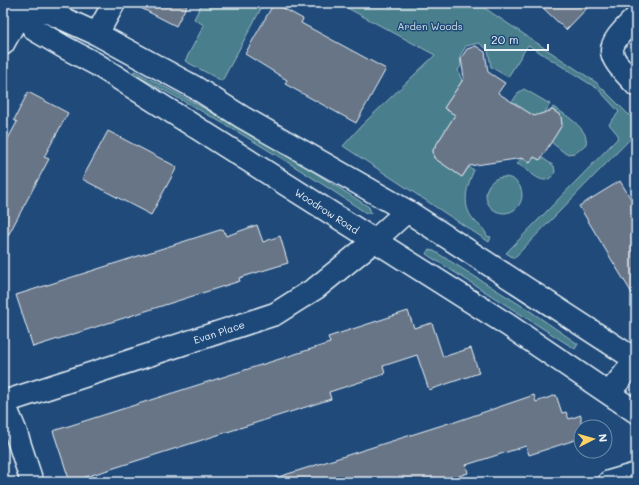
<svg xmlns="http://www.w3.org/2000/svg" width="639" height="485" font-family="Mali,sans-serif">
  <style>
    .green { fill: #4a7e8c; stroke: #99b8c2 }
    .building { fill: #687587; stroke: #e8f1f8 }
    .lines { fill: none; stroke-linecap: round; stroke-linejoin: round }
    .minor-casing { stroke: #e8f1f8; stroke-width: 25 }
    .minor { stroke: #1f4a7a; stroke-width: 22 }
    .labels { text-anchor: middle; stroke-width: 3; stroke-linejoin: round; paint-order: stroke }
    .park-label { font-size: 10px; fill: #d0e0e8; stroke: #1f4a7a }
    .street-label { font-size: 10px; fill: #e8f1f8; stroke: #1f4a7a }
  </style>
  <rect width="100%" height="100%" fill="#1f4a7a"/>
  <filter id="ink" filterUnits="userSpaceOnUse"><feTurbulence type="fractalNoise" baseFrequency=".025" numOctaves="2"/><feDisplacementMap in="SourceGraphic" scale="8" xChannelSelector="R" yChannelSelector="G"/><feConvolveMatrix kernelMatrix="1 2 1 2 8 2 1 2 1" color-interpolation-filters="sRGB"/></filter>
  <g filter="url(#ink)">
    <path class="green" d="M202,3H264L222,81L185,61L204,25L194,19Z
      M338,3H487L483,7L597,83L636,122V133L514,258L506,253L617,139L618,135L609,124L619,112L598,89L528,45L508,77L491,67L488,50L479,43L466,46L460,56L461,66L458,70L462,81L444,108L455,115L433,150L434,158L462,177L469,167L474,170C467,186 461,204 473,219C479,226 484,227 487,236L491,237L489,242L343,146L362,125L435,55Z
      M135,71L265,141L369,207L371,213H366C292,163 214,116 135,75L133,72Z
      M524,89L550,104L540,120L512,102L519,92Z
      M553,107C563,113 590,129 586,144L576,153L566,154L551,142L562,125L561,116L553,110L550,111Z
      M534,157L539,160L541,157L554,166L555,172C544,192 530,169 517,164L522,158L530,163Z
      M486 195a18 18 0 1 1 36 0a18 18 0 1 1-36 0Z
      M428,250L434,251L530,311L578,344L575,349L426,254Z"/>
    <path class="building" d="M131,3H188L176,26Z
      M274,3L303,19L301,23L386,69L356,123L285,84L287,80L245,54Z
      M538,3H592L566,30Z
      M476,46L485,52L488,72L505,83L498,93L534,116L553,110L561,116L562,125L540,160L534,157L530,163L523,158L469,166L462,177L434,158L433,150L455,115L444,108L464,78L461,58L467,49Z
      M28,92L68,113L44,157L49,159L3,245V148L17,122L14,120Z
      M108,131L177,167L151,215L82,179Z
      M620,181L636,207V300L579,206Z
      M257,225L263,242L280,236L288,263L239,278L240,281L221,287L33,347L16,295L223,229L226,236Z
      M408,311L414,328L432,323L443,357L471,348L479,373L429,390L417,355L383,366L385,374L329,392L331,399L70,482L53,431L330,343L328,337Z
      M534,395L536,402L556,395L562,413L566,412L569,419L581,415V438L529,455L526,446L466,465L468,473L441,482H275V478L452,422V423Z"/>
    <g class="lines">
      <defs>
        <path id="minor" d="M6,3L21,11L35,30L64,47L96,64L508,325L636,412
          M21,11H46L97,34L196,88L242,117L407,211L636,360
          M636,17C603,50 605,52 636,85
          M97,34L114,3
          M3,44L21,11
          M609,393L636,360
          M3,401L15,430L32,482
          M4,402L275,314L316,288L374,241L407,211
          M609,482L636,474"/>
      </defs>
      <use href="#minor" class="minor-casing"/>
      <use href="#minor" class="minor"/>
    </g>
  </g>
  <g class="labels">
    <g class="park-label">
      <text x="430" y="30">Arden Woods</text>
    </g>
    <g class="street-label">
      <text transform="translate(327 211) rotate(33)" y="4">Woodrow Road</text>
      <text transform="translate(219 332) rotate(-18)" y="4">Evan Place</text>
    </g>
  </g>
  <rect width="639" height="485" fill="none" stroke="#1f4a7a" stroke-width="16"/>
  <rect x="8" y="8" width="623" height="469" fill="none" stroke="#e8f1f8" stroke-width="1.5" filter="url(#ink)"/>
  <g transform="translate(593 439) rotate(84)"><circle r="19" fill="#1f4a7a" stroke="#6f8dac"/>
  <path d="M0-3L7 15L0 10L-7 15Z" fill="#ffd166"/>
  <text y="-6" font-size="11" font-weight="bold" text-anchor="middle" fill="#e8f1f8">N</text>
  </g>
  <path d="M485 44v6h63v-6" fill="none" stroke="#e8f1f8" stroke-width="2"/>
  <text x="491" y="44" font-size="12" fill="#e8f1f8" stroke="#1f4a7a" stroke-width="3" paint-order="stroke">20 m</text>
</svg>
